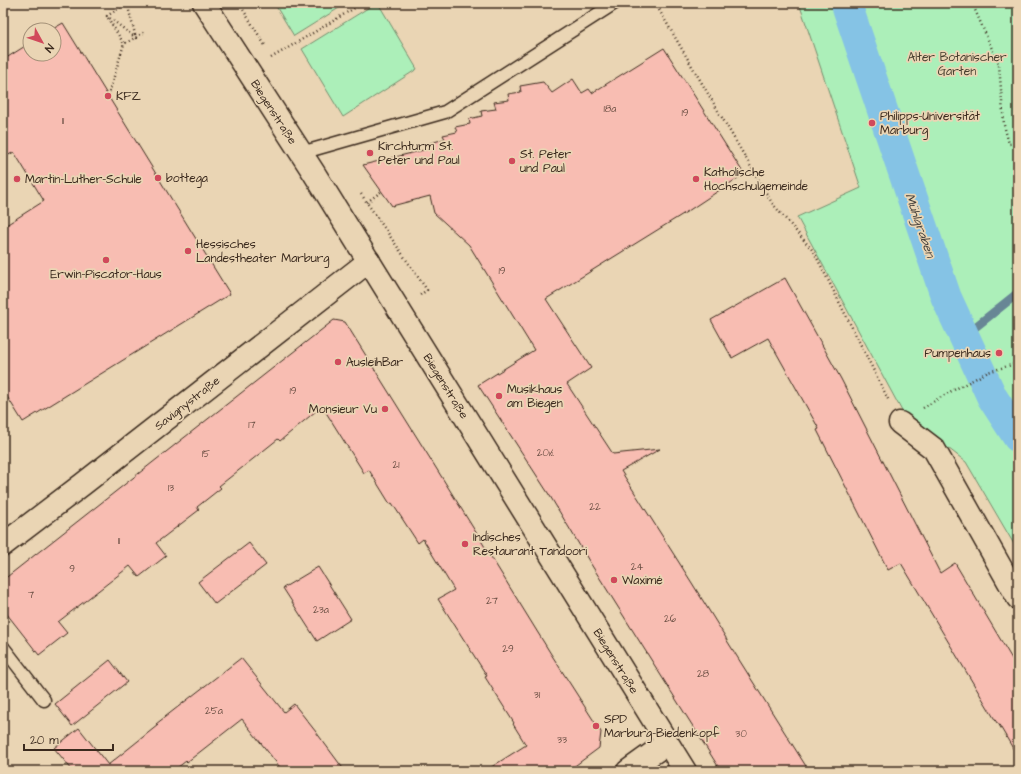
<svg xmlns="http://www.w3.org/2000/svg" width="1021" height="774" font-family="'Architects Daughter',sans-serif">
  <style>
    .green { fill: #acefb9; stroke: #748c6c }
    .lines { fill: none; stroke-linecap: round; stroke-linejoin: round }
    .stream { stroke: #678695; stroke-width: 9 }
    .canal { stroke: #85c3e5; stroke-width: 31 }
    .building { fill: #f8bdb2; stroke: #3b2a1e }
    .service-casing { stroke: #3b2a1e; stroke-width: 15 }
    .minor-casing { stroke: #3b2a1e; stroke-width: 25 }
    .secondary-casing { stroke: #3b2a1e; stroke-width: 25 }
    .path { stroke: #3b2a1e; stroke-width: 2.5; stroke-dasharray: 1 3; stroke-linecap: butt }
    .service { stroke: #ead5b4; stroke-width: 12 }
    .minor { stroke: #ead5b4; stroke-width: 22 }
    .secondary { stroke: #ead5b4; stroke-width: 22 }
    .poi-dot { fill: #d1495b; stroke: #ead5b4; stroke-width: 1.5 }
    .labels { text-anchor: middle; stroke-width: 3.5; stroke-linejoin: round; paint-order: stroke }
    .number-label { font-size: 10px; fill: #6a4f43 }
    .park-label { font-size: 12px; fill: #463e2e; stroke: #ead5b4 }
    .poi-label { font-size: 12px; fill: #3b2a1e; stroke: #ead5b4; text-anchor: start }
    .street-label { font-size: 12px; fill: #3b2a1e; stroke: #ead5b4 }
    .water-label { font-size: 13px; font-style: italic; fill: #46413c; stroke: #ead5b4 }
  </style>
  <rect width="100%" height="100%" fill="#ead5b4"/>
  <filter id="ink" filterUnits="userSpaceOnUse"><feTurbulence type="fractalNoise" baseFrequency=".025" numOctaves="2"/><feDisplacementMap in="SourceGraphic" scale="8" xChannelSelector="R" yChannelSelector="G"/><feConvolveMatrix kernelMatrix="1 2 1 2 8 2 1 2 1" color-interpolation-filters="sRGB"/></filter>
  <g filter="url(#ink)">
    <path class="green" d="M274,3H347L294,36Z
      M376,3H378L417,69L343,117L302,49Z
      M799,3H1018V551L966,462L903,413L797,217L861,188Z"/>
    <g class="lines">
      <path class="stream" d="M964,336L1018,293"/>
      <path class="canal" d="M846,3L946,297L992,397L1018,437"/>
    </g>
    <path class="building" d="M63,23L230,294L23,422L3,390V227L44,201L14,152L3,158V60L30,43V54H54V30H51Z
      M664,48L744,174L688,211L546,299L591,368L567,384L613,454L660,449L621,471L692,583L726,638V639L809,771H721L589,561L550,496L478,385L534,350L469,245L434,213L430,196L392,206L363,165L432,148L430,143L445,139L443,135L457,132L455,127L470,124L469,119L482,116L481,111L496,109L494,102L509,100L508,94L521,92L520,86L543,82L552,93L573,79L582,93L589,89L592,93Z
      M785,278L841,379L940,573L955,563L1018,669V757L998,723H997L901,563L888,570L817,430L819,429L768,338L732,358L711,320Z
      M334,320L345,322L451,492L551,654L601,732L599,748L568,771H485L526,745L513,724L514,723L485,677L487,676L438,599L454,590L423,539L418,543L392,503L390,504L369,470L364,473L322,406L280,441L278,439L243,467L219,486L221,488L197,507L199,510L156,543L166,556L139,577L130,566L58,622L67,633L39,655L3,609V580Z
      M249,543L266,565L215,604L198,582Z
      M318,567L351,619L317,641L283,588Z
      M241,658L284,712L294,704L316,732L345,771H283L242,719L187,762L186,761L173,771H73L54,748L79,728L108,765L158,725L156,724Z
      M110,660L127,682L72,726L55,704Z"/>
    <g class="lines">
      <defs>
        <path id="service" d="M301,153L445,112L615,3
          M3,647L44,700"/>
        <path id="minor" d="M900,423L934,449L1018,598
          M3,545L83,484L369,261
          M628,771L667,743"/>
        <path id="secondary" d="M204,3L314,173L685,771"/>
      </defs>
      <use href="#service" class="service-casing"/>
      <use href="#minor" class="minor-casing"/>
      <use href="#secondary" class="secondary-casing"/>
      <path class="path" d="M127,3L136,38L107,16Z
        M239,3L266,47
        M655,3L772,203L814,252L889,401
        M972,3L999,65L1004,125L1009,144L1018,143
        M108,18L124,44
        M271,58L363,3
        M108,96L124,44L145,32
        M361,194L427,290L420,295
        M367,202L382,191
        M923,408L946,394L988,372L1018,363"/>
      <use href="#service" class="service"/>
      <use href="#minor" class="minor"/>
      <use href="#secondary" class="secondary"/>
    </g>
  </g>
  <g class="poi-dot">
    <circle cx="108" cy="96" r="4"/>
    <circle cx="872" cy="123" r="4"/>
    <circle cx="370" cy="153" r="4"/>
    <circle cx="512" cy="161" r="4"/>
    <circle cx="158" cy="178" r="4"/>
    <circle cx="17" cy="179" r="4"/>
    <circle cx="696" cy="179" r="4"/>
    <circle cx="188" cy="251" r="4"/>
    <circle cx="106" cy="260" r="4"/>
    <circle cx="999" cy="353" r="4"/>
    <circle cx="338" cy="362" r="4"/>
    <circle cx="499" cy="396" r="4"/>
    <circle cx="385" cy="409" r="4"/>
    <circle cx="465" cy="544" r="4"/>
    <circle cx="614" cy="580" r="4"/>
    <circle cx="596" cy="726" r="4"/>
  </g>
  <g class="labels">
    <g class="number-label">
      <text x="610" y="112">18a</text>
      <text x="685" y="116">19</text>
      <text x="63" y="124">11</text>
      <text x="502" y="274">19</text>
      <text x="293" y="394">19</text>
      <text x="252" y="428">17</text>
      <text x="546" y="456">20½</text>
      <text x="206" y="457">15</text>
      <text x="396" y="468">21</text>
      <text x="171" y="491">13</text>
      <text x="595" y="510">22</text>
      <text x="119" y="544">11</text>
      <text x="637" y="570">24</text>
      <text x="72" y="572">9</text>
      <text x="31" y="598">7</text>
      <text x="492" y="604">27</text>
      <text x="321" y="613">23a</text>
      <text x="670" y="622">26</text>
      <text x="508" y="652">29</text>
      <text x="703" y="677">28</text>
      <text x="537" y="698">31</text>
      <text x="214" y="714">25a</text>
      <text x="741" y="737">30</text>
      <text x="562" y="743">33</text>
    </g>
    <g class="park-label">
      <text x="957" y="61">Alter Botanischer<tspan x="957" dy="14">Garten</tspan></text>
    </g>
    <g class="poi-label">
      <text x="116" y="100">KFZ</text>
      <text x="880" y="120">Philipps-Universität<tspan x="880" dy="14">Marburg</tspan></text>
      <text x="378" y="150">Kirchturm St.<tspan x="378" dy="14">Peter und Paul</tspan></text>
      <text x="520" y="158">St. Peter<tspan x="520" dy="14">und Paul</tspan></text>
      <text x="704" y="176">Katholische<tspan x="704" dy="14">Hochschulgemeinde</tspan></text>
      <text x="166" y="182">bottega</text>
      <text x="25" y="183">Martin-Luther-Schule</text>
      <text x="196" y="248">Hessisches<tspan x="196" dy="14">Landestheater Marburg</tspan></text>
      <text x="106" y="278" text-anchor="middle">Erwin-Piscator-Haus</text>
      <text x="991" y="357" text-anchor="end">Pumpenhaus</text>
      <text x="346" y="366">AusleihBar</text>
      <text x="507" y="393">Musikhaus<tspan x="507" dy="14">am Biegen</tspan></text>
      <text x="377" y="413" text-anchor="end">Monsieur Vu</text>
      <text x="473" y="541">Indisches<tspan x="473" dy="14">Restaurant Tandoori</tspan></text>
      <text x="622" y="584">Waximé</text>
      <text x="604" y="723">SPD<tspan x="604" dy="14">Marburg-Biedenkopf</tspan></text>
    </g>
    <g class="street-label">
      <text transform="translate(274 112) rotate(57)" y="4">Biegenstraße</text>
      <text transform="translate(446 386) rotate(58)" y="4">Biegenstraße</text>
      <text transform="translate(187 403) rotate(-38)" y="4">Savignystraße</text>
      <text transform="translate(616 661) rotate(58)" y="4">Biegenstraße</text>
    </g>
    <g class="water-label">
      <text transform="translate(921 225) rotate(71)" y="5">Mühlgraben</text>
    </g>
  </g>
  <rect width="1021" height="774" fill="none" stroke="#ead5b4" stroke-width="16"/>
  <rect x="8" y="8" width="1005" height="758" fill="none" stroke="#3b2a1e" stroke-width="1.5" filter="url(#ink)"/>
  <g transform="translate(42 42) rotate(130)"><circle r="19" fill="#ead5b4" stroke="#a49178"/>
  <path d="M0-3L7 15L0 10L-7 15Z" fill="#d1495b"/>
  <text y="-6" font-size="11" font-weight="bold" text-anchor="middle" fill="#3b2a1e">N</text>
  </g>
  <path d="M24 744v6h89v-6" fill="none" stroke="#3b2a1e" stroke-width="2"/>
  <text x="30" y="744" font-size="12" fill="#3b2a1e" stroke="#ead5b4" stroke-width="3" paint-order="stroke">20 m</text>
</svg>
